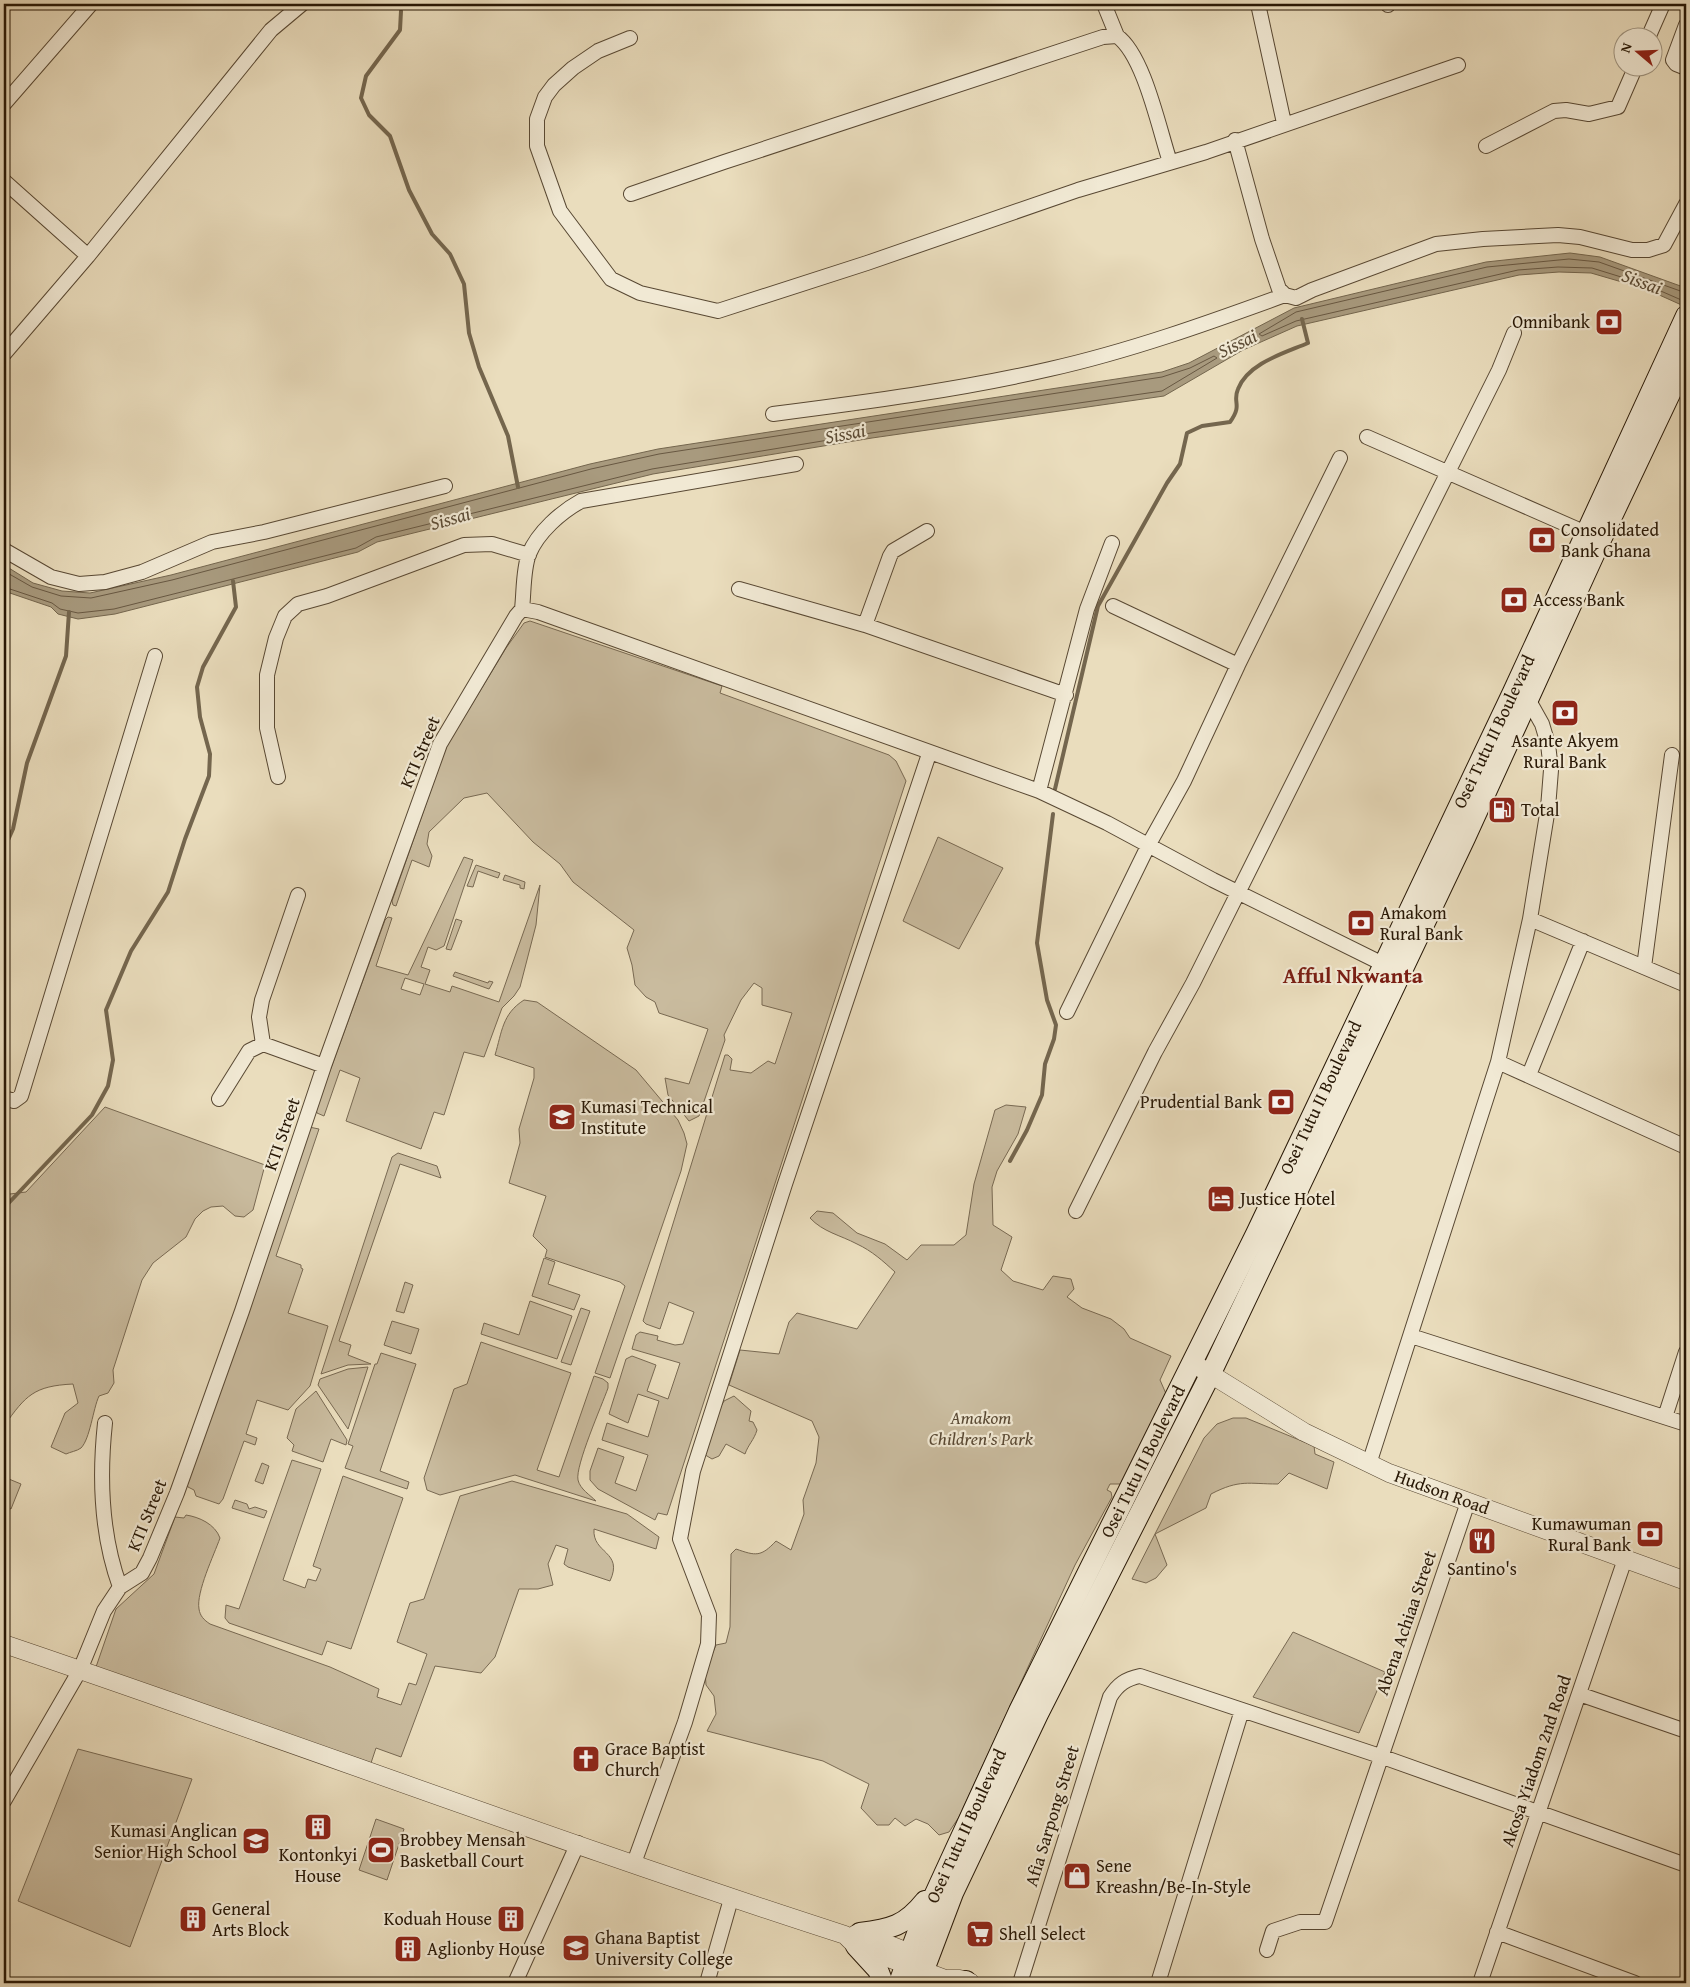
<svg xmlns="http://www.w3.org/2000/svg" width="1690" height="1987" font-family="'Gentium Book Plus',serif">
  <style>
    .green { fill: #c9bb9e; stroke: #786952; fill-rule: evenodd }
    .water { fill: #a89a7e; stroke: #74664e }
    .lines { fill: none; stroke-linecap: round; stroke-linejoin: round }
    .shore { stroke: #685842; stroke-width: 1 }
    .stream { stroke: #74664e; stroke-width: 4 }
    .minor-casing { stroke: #584833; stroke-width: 16 }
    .tertiary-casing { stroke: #584833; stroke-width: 19 }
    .secondary-casing { stroke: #271705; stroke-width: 22 }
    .minor { stroke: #f1e9d4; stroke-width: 14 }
    .tertiary { stroke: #f1e9d4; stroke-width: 18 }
    .secondary { stroke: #f1e9d4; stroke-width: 20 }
    .labels { text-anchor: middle; stroke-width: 4.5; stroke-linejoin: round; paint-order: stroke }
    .poi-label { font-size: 18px; fill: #271705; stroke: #f1e9d4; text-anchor: start }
    .street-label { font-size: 18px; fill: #271705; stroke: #f1e9d4 }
    .park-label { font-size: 18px; font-style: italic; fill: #584833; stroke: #f1e9d4 }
    .water-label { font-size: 19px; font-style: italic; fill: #5b4b35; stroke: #f1e9d4 }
    .district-label { font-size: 22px; font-weight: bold; fill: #7a1f14; stroke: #f1e9d4 }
  </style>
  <rect width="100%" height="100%" fill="#eaddbd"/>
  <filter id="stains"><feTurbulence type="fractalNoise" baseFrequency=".004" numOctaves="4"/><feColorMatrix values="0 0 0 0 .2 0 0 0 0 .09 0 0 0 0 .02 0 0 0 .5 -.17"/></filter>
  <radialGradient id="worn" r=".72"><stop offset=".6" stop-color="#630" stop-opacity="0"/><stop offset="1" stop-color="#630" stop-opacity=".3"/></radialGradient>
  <path class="green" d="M530,621L722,686L720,693L889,755L896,761L906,781L667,1515L658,1513L655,1520L598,1489L590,1480V1471L598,1448L624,1457L615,1483L636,1491L648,1455L602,1440L607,1423L648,1437L659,1401L638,1394L628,1423L609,1414L626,1359L632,1356L656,1365L647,1391L668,1399L680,1363L632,1349L636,1335L640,1332L658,1336L657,1340L675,1345L683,1344L694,1312L669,1302L660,1329L646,1324L643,1321L725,1055H728L732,1059L730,1070L751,1073L768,1061L775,1064L792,1013L762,1005V988L754,983L741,1000L724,1035L725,1040L699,1116L689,1121L668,1095L665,1078L689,1084L708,1029L659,1013L655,1002L646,997L635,985L632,965L627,948L634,930L573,882L560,864L533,842L487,793L464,798L429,832L427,844L432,856L429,867L412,860L396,906L393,905L392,901L446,747L506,648L524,623Z
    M938,837L1003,868L959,949L903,921Z
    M464,857L473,860L444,946L436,950L428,947L421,967L430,970L425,984L450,992L452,986L499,1002L540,885L536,925L520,987L514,996L502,1008L484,1057L464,1052L444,1115L434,1112L421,1149L346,1121L360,1078L340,1070L324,1116L317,1113L316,1109L385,920L388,917L392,918L376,966L408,975ZM405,978L424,984L420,995L401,989Z
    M476,865L500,873L498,878L478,871L473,887L467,886Z
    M505,875L525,882L524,889L520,888V885L503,880Z
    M456,919L462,921L451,950L446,949Z
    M455,972L488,983L489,981L493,982L489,989L453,976Z
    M524,1000L537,1002L636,1070L678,1120L684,1133L687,1144L681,1171L610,1378L595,1373L625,1286L620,1282L545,1257L547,1250L533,1236L546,1196L509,1183L520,1143L519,1129L534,1078V1068L495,1055C502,1032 502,1014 524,1000Z
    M1006,1105L1026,1107L1018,1134L997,1171L992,1187L993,1225L1012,1237L1001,1270L1013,1281L1043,1290L1053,1276L1071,1279L1074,1289L1067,1297L1082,1308L1111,1319L1124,1329L1130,1338L1171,1356L1160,1380L1167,1396L1124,1484H1110L1107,1490L1111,1492L1112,1497L1075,1565L959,1817L949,1832L939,1835L928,1824L916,1819L905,1826L895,1818L889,1825H877L861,1808L869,1784L823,1761L707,1731L716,1714L714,1696L706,1685L705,1671L716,1645L726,1643L730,1627L731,1554L736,1549C756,1556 761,1557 776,1541L791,1550L804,1514L803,1500L816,1463L819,1437L812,1421L729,1385L740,1350L779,1354L789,1322L797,1313L857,1329L895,1272C883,1261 872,1251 857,1244C840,1235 823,1232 810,1218L817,1211L833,1213L857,1233L885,1244L907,1260L921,1245H954L966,1235L974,1184L995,1110Z
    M105,1107L265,1165L253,1210L244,1217L235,1216L223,1206L211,1207L203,1211L195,1219L186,1237L153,1263L142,1280L113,1370L114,1383L108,1393L99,1396C93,1409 90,1439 81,1448C77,1451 70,1452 66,1454L51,1447L65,1413L78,1403L73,1384C34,1386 26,1395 4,1426V1200L10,1194L26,1192Z
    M309,1127L319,1129L276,1256L301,1265V1268L303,1269L288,1313L328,1326L310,1386L288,1410L257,1400L246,1434L257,1438L255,1445L244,1441L223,1499L219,1504L196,1496L194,1490L188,1487L186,1483Z
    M398,1153L437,1166L441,1178L400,1164L339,1341L351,1345L348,1355L371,1364L348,1365L321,1374L392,1157Z
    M544,1258L555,1262L548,1284L580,1295L574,1310L532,1296Z
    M405,1282L413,1285L404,1313L396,1311Z
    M530,1301L572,1316L557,1359L481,1334L484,1323L519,1335Z
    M581,1308L590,1311L571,1365L561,1362Z
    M392,1321L419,1329L411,1354L384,1345Z
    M481,1342L571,1373L537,1470L559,1477L594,1376L603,1379L608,1383V1388C602,1405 575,1466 578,1480C580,1489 590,1495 596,1501L515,1475L440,1495L427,1490L424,1478L454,1389L467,1384Z
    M381,1353L416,1364L380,1471L409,1482L407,1489L345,1468L353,1446L348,1444L375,1364H377Z
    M368,1367L348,1429L318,1385L320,1379L348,1369Z
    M316,1391L347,1440L346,1445L331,1439L323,1462L292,1451L294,1445L287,1438L296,1409Z
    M734,1396L751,1411L749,1421L753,1422L757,1430C754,1440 748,1445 745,1454L726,1444L719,1456L712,1459L702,1453C708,1433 714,1418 724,1401Z
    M1233,1418H1246L1314,1446L1315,1454L1334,1462L1327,1489L1289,1473L1278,1484C1248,1484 1240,1479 1211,1494L1206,1508L1155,1534L1167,1565L1156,1578L1146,1583L1132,1579L1204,1438L1217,1424Z
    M292,1460L321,1469L283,1580L305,1588L308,1579L316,1581L321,1569L313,1566L343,1476L403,1498L351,1649L327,1641L322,1655L229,1623L225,1618L226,1605L239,1609Z
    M262,1463L269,1466L263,1484L255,1481Z
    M4,1477L21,1484L11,1509L4,1506Z
    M512,1481L627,1514L659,1537L656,1549L594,1529C592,1554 624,1551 610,1581L568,1567L564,1564L568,1549L556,1545L548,1564L553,1585L538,1589H519L495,1657L481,1673L435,1666L401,1757L376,1748L371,1763L96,1667L116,1609L154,1574L175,1517L184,1518L186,1515C199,1517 215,1524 220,1538C214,1555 196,1592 199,1609C200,1616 204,1620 210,1624L330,1667L379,1689L377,1697L401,1705L409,1683L416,1685L427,1654L397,1642L410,1603L424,1599L460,1496Z
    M235,1500L247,1504L249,1509L255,1507L267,1511L264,1518L232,1508Z
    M1293,1632L1385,1672L1359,1733L1253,1697Z
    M78,1749L192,1779L130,1947L18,1901Z
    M376,1819L404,1829L387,1880L359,1870Z"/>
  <path class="water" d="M1570,253L1600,257L1686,288V307L1646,289L1591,273L1559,272L1519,275L1297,326L1243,350L1164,396L872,438L653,474L377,542L358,552L115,614L78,619L58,614L51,607L4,591V565L33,583L62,591L90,593L171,575L590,464L658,449L1162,372L1189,363L1294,308L1486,262Z"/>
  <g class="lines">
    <path class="shore" d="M1686,293L1599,262L1569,259L1487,267L1296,312L1259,334L1262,336L1296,321L1518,270L1558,267L1592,268L1647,285L1686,302
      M4,571L32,587L61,596L91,598L172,580L591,469L659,454L1162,377L1190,368L1214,356L1217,358L1162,391L871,433L652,469L376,537L356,548L114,609L78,613L60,609L52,603L4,587"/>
    <path class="stream" d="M401,11L400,30L366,76L361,98L369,115L390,136L409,190L432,234L450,254L464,284L469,333L479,367L508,436L518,487
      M1055,789L1098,606L1167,483L1180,464L1187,433L1202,426L1230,422C1243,404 1232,403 1238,389C1248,363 1285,353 1308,343L1302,319
      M4,849L13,829L27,763L66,656L69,612
      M1010,1161L1027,1130L1042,1095L1045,1064L1054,1039L1056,1025L1047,1000L1037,943L1053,814
      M4,1208L92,1115L108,1086L113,1060L106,1010L131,951L168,892L185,839L209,776L210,754L200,717L197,687L203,667L236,607L233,581"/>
    <defs>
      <path id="minor" d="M1104,4L1117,36
        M1258,4L1284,123
        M1388,5V4
        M1686,25L1673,60L1676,64L1686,68
        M630,38L598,51L573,68L554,85L545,97L537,119V146L560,211L611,279L640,293L718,311L867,263L1078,190L1206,152L1458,65
        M1648,38L1663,4
        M4,104L91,4
        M1235,140L1262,239L1279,289L1285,295L1296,298L1312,290L1436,244L1483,239L1558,235L1580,237L1632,250H1648L1664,245L1686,204
        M1486,146L1554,111L1566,110L1589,114L1618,107L1635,68
        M4,181L88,256
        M631,194L724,162L1103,37L1117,36C1144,55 1159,129 1170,162
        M4,354L88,256L271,30L302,4
        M773,414C866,402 959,390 1050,369C1130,351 1208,323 1285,295
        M1367,437L1586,533
        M4,550L51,577L79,584L105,582L142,572L212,542L264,532L445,486
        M739,589L865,625L1066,695
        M1113,606L1238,665
        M522,609L538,612L1039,791L1107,823L1213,880L1383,964
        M522,609C524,592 523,569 529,554C538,532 561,512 581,501L796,464
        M865,625L890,556L893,551L927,531
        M278,777L267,728V675L276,638L285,616L298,604L327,596L464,545L492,544L529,555
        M1039,791L1087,609L1112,543
        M1530,919L1686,985
        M1644,967L1672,755
        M1067,1012L1149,844L1184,781L1238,665L1340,458
        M263,1044L259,1017L262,1000L298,895
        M1498,1062L1686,1147
        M1529,1075L1583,941
        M4,1098L14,1101L21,1096L155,656
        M219,1099L249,1051L263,1044L324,1066
        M1076,1211L1155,1052L1193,983L1499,370L1514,333
        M1411,1336L1686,1424
        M1665,1417L1686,1352
        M105,1423C99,1479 101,1535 120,1587
        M1369,1464L1498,1062L1530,919L1548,808L1551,770L1548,744L1542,724L1528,699
        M1579,1694L1686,1731
        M4,1801L80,1670L104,1611L120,1587L142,1573L150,1558L177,1493L242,1311L324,1066L440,744L516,616L522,609
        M634,1863L685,1722L708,1644L709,1615L680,1539L693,1471L785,1184L929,754
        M1497,1932L1635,1983
        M1267,1950L1273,1931L1300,1922H1325L1468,1502
        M515,1983L578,1843
        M707,1983L731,1899
        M1020,1983L1110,1697C1118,1684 1126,1679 1140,1676L1380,1756L1686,1865
        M1158,1983L1242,1710
        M1480,1983L1625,1559"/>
      <path id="tertiary" d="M1199,1367L1304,1432L1389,1473L1686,1581
        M4,1644C285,1739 563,1844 845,1935L856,1946L945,1979H960L970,1982
        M856,1934L860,1933L923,1958"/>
      <g id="secondary">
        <path d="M860,1933C891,1929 905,1926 925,1901"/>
        <path d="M856,1946L878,1970L883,1983"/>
        <path id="s1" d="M899,1983L918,1931L1019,1711L1256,1234L1513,692L1686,316"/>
        <path d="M919,1983L953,1893L1038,1714L1210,1375L1465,838L1597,548L1686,360"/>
        <path d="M956,1983L966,1981"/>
      </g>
    </defs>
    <use href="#minor" class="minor-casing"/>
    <use href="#tertiary" class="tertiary-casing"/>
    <use href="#secondary" class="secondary-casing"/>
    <use href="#minor" class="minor"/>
    <use href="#tertiary" class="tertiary"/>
    <use href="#secondary" class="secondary"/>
  </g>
  <defs>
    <symbol id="bank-square" viewBox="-11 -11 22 22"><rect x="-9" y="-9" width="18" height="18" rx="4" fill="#8f2418" stroke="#f1e9d4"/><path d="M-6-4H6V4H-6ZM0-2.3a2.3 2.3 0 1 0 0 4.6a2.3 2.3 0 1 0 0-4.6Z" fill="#fff"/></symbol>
    <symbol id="fuel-square" viewBox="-11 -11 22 22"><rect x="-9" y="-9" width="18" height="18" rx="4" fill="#8f2418" stroke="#f1e9d4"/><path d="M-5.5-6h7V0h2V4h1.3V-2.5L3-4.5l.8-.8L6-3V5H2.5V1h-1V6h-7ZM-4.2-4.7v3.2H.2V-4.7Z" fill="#fff"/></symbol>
    <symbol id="school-square" viewBox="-11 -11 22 22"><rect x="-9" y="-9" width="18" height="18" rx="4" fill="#8f2418" stroke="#f1e9d4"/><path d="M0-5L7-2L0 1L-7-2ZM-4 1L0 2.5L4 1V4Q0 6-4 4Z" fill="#fff"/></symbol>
    <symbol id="hotel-square" viewBox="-11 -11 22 22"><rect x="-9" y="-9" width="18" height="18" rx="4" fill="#8f2418" stroke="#f1e9d4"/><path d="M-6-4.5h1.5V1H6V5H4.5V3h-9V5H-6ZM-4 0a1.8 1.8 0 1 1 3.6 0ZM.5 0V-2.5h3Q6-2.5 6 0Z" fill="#fff"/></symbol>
    <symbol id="restaurant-square" viewBox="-11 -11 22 22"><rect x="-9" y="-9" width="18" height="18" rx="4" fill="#8f2418" stroke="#f1e9d4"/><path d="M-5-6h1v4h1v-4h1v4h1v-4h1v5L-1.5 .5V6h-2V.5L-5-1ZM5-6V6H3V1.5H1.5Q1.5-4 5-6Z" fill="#fff"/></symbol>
    <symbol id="church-square" viewBox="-11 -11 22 22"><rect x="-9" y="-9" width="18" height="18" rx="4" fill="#8f2418" stroke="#f1e9d4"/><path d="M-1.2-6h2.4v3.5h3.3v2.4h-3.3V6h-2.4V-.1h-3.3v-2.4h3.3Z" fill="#fff"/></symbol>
    <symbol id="building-square" viewBox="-11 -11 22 22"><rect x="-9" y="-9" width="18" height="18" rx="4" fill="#8f2418" stroke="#f1e9d4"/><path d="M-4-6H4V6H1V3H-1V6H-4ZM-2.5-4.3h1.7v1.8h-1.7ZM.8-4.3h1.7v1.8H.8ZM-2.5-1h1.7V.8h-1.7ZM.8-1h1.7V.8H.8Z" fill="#fff"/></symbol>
    <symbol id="stadium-square" viewBox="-11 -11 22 22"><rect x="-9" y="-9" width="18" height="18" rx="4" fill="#8f2418" stroke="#f1e9d4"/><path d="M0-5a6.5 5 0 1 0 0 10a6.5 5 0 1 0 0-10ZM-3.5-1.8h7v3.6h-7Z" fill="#fff"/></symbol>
    <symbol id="shop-square" viewBox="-11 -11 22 22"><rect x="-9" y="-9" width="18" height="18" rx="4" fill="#8f2418" stroke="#f1e9d4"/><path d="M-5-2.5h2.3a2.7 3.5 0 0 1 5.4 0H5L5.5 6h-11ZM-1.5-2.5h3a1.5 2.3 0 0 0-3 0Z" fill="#fff"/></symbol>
    <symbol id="supermarket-square" viewBox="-11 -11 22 22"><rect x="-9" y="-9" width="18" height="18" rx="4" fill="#8f2418" stroke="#f1e9d4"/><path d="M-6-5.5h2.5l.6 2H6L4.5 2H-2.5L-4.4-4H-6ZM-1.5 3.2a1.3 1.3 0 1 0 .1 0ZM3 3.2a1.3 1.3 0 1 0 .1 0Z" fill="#fff"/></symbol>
    <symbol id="university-square" viewBox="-11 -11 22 22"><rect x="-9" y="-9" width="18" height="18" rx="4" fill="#8f2418" stroke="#f1e9d4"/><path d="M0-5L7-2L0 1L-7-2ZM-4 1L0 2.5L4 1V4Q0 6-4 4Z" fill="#fff"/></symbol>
  </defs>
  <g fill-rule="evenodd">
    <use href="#bank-square" x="1593" y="306" width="32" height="32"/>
    <use href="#bank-square" x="1526" y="524" width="32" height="32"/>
    <use href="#bank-square" x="1498" y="584" width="32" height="32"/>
    <use href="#bank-square" x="1549" y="697" width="32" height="32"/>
    <use href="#fuel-square" x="1486" y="794" width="32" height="32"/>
    <use href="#bank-square" x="1345" y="907" width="32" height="32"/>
    <use href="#bank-square" x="1265" y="1086" width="32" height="32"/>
    <use href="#school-square" x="546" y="1101" width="32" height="32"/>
    <use href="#hotel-square" x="1205" y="1183" width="32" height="32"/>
    <use href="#bank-square" x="1634" y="1518" width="32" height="32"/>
    <use href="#restaurant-square" x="1466" y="1525" width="32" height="32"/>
    <use href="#church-square" x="570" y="1743" width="32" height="32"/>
    <use href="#building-square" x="302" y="1811" width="32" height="32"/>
    <use href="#school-square" x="240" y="1825" width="32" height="32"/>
    <use href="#stadium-square" x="365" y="1834" width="32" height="32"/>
    <use href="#shop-square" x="1061" y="1860" width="32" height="32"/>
    <use href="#building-square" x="177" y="1903" width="32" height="32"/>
    <use href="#building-square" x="495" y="1903" width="32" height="32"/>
    <use href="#supermarket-square" x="964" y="1918" width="32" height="32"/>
    <use href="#university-square" x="560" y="1932" width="32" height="32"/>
    <use href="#building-square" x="392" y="1933" width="32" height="32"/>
  </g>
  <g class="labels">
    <g class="poi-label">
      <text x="1590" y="328" text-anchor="end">Omnibank</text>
      <text x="1561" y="536">Consolidated<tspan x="1561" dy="21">Bank Ghana</tspan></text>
      <text x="1533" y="606">Access Bank</text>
      <text x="1565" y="747" text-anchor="middle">Asante Akyem<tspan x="1565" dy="21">Rural Bank</tspan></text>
      <text x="1521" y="816">Total</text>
      <text x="1380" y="919">Amakom<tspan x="1380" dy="21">Rural Bank</tspan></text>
      <text x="1262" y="1108" text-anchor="end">Prudential Bank</text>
      <text x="581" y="1113">Kumasi Technical<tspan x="581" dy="21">Institute</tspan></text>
      <text x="1240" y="1205">Justice Hotel</text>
      <text x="1631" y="1530" text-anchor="end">Kumawuman<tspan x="1631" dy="21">Rural Bank</tspan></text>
      <text x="1482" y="1575" text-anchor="middle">Santino's</text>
      <text x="605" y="1755">Grace Baptist<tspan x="605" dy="21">Church</tspan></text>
      <text x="237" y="1837" text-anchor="end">Kumasi Anglican<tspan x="237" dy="21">Senior High School</tspan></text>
      <text x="400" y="1846">Brobbey Mensah<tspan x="400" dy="21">Basketball Court</tspan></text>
      <text x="318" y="1861" text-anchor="middle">Kontonkyi<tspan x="318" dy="21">House</tspan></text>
      <text x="1096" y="1872">Sene<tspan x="1096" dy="21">Kreashn/Be-In-Style</tspan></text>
      <text x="212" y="1915">General<tspan x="212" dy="21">Arts Block</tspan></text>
      <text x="492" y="1925" text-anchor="end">Koduah House</text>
      <text x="999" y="1940">Shell Select</text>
      <text x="595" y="1944">Ghana Baptist<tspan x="595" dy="21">University College</tspan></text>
      <text x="427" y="1955">Aglionby House</text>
    </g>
    <g class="street-label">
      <text dy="6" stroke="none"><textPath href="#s1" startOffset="1386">Osei Tutu II Boulevard</textPath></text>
      <text transform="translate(420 752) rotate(-67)" y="6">KTI Street</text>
      <text dy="6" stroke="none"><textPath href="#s1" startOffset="981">Osei Tutu II Boulevard</textPath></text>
      <text transform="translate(282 1134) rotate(-71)" y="6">KTI Street</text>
      <text dy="6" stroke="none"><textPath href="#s1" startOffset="576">Osei Tutu II Boulevard</textPath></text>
      <text transform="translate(1442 1492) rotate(20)" y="6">Hudson Road</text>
      <text transform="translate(147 1515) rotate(-68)" y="6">KTI Street</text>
      <text transform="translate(1406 1623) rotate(-71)" y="6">Abena Achiaa Street</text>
      <text transform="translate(1536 1761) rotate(-71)" y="6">Akosa Yiadom 2nd Road</text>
      <text transform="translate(1052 1816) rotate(-73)" y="6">Afia Sarpong Street</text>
      <text dy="6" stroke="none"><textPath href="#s1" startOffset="171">Osei Tutu II Boulevard</textPath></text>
    </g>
    <g class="park-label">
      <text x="981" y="1424">Amakom<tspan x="981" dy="21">Children's Park</tspan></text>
    </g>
    <g class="water-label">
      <text transform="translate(1642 281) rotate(20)" y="7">Sissai</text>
      <text transform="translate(1237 343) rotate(-26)" y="7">Sissai</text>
      <text transform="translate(845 433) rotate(-11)" y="7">Sissai</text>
      <text transform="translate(450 518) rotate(-16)" y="7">Sissai</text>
    </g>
    <g class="district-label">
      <text x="1353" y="983">Afful Nkwanta</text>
    </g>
  </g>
  <rect width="1690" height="1987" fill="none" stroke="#eaddbd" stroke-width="20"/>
  <rect x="5" y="5" width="1680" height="1977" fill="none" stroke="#271705" stroke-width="2.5"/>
  <rect x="10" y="10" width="1670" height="1967" fill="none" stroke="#271705"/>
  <g transform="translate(1638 52) rotate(289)"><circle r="24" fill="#f1e9d4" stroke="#a09581"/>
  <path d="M0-4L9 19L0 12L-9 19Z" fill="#8f2418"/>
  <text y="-8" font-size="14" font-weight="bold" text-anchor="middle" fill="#271705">N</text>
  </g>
  <rect width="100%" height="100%" filter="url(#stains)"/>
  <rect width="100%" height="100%" fill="url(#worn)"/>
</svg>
